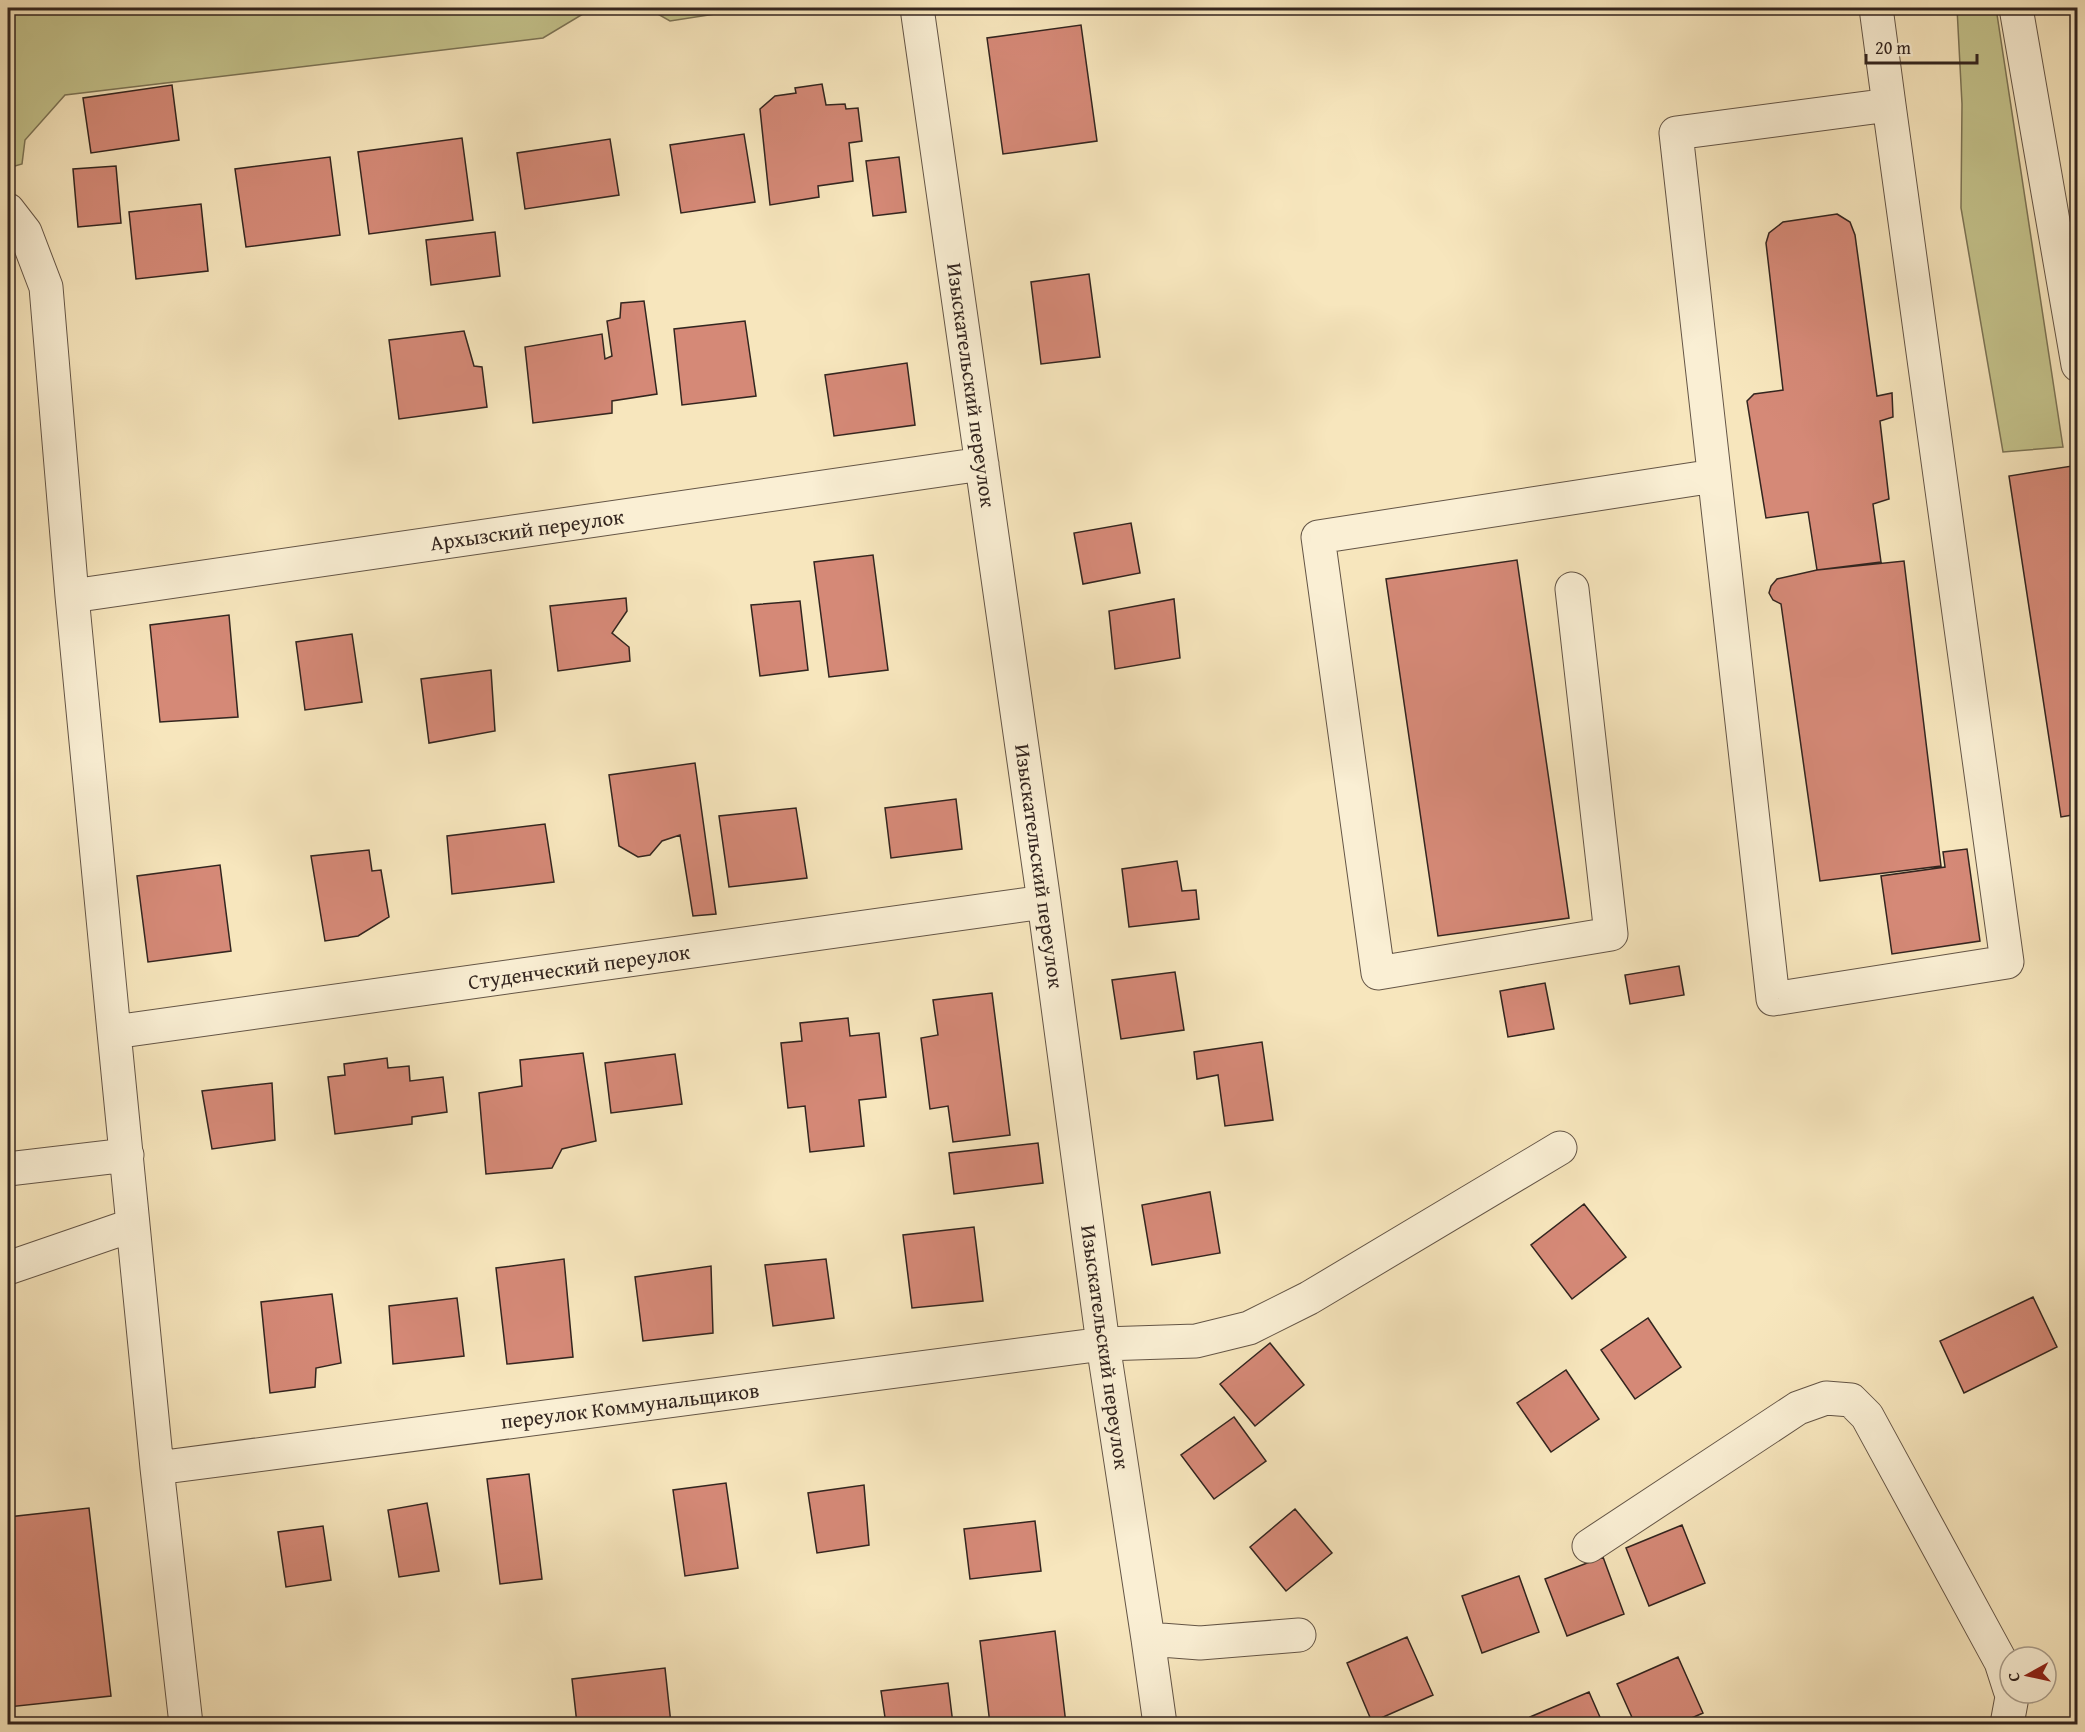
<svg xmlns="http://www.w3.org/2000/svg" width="2085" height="1732" font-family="'Gentium Book Plus',serif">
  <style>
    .green { fill: #c4c38c; stroke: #7c7456; stroke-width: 1.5 }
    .building { fill: #d58977; stroke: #33251f; stroke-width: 1.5 }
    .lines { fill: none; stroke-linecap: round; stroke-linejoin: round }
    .minor-casing { stroke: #645546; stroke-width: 35 }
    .minor { stroke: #faefd4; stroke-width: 33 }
    .labels { text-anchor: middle; stroke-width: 4.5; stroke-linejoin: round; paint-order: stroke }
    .street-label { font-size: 21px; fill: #33251f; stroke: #faefd4 }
  </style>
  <rect width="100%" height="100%" fill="#f7e6bd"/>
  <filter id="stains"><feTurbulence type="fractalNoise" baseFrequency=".00333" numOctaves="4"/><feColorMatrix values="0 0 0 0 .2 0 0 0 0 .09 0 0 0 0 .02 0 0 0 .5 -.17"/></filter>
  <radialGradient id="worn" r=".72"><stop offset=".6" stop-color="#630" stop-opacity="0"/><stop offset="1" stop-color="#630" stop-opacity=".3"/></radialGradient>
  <path class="green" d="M8,8H593L543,38L65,95L25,140L22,164L8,168Z
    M647,8H754L670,21Z
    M1957,8H1996L2063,447L2003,452L1961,208L1962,104Z"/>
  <path class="building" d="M1081,25L1097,141L1003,154L987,38Z
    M822,84L826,105L845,104L846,109L858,108L862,141L849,143L853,181L818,186L819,197L770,205L760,109L775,96L796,93L795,88Z
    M172,85L179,140L91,153L83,98Z
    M744,134L755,202L681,213L670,145Z
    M462,138L473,220L369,234L358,152Z
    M610,139L619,195L525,209L517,153Z
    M330,157L340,235L246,247L235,169Z
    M899,157L906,212L873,216L866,161Z
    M116,166L121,223L78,227L73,169Z
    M201,204L208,271L136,279L129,212Z
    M1837,214L1850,222L1855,235L1877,396L1892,393L1893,417L1880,421L1889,499L1873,504L1881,562L1817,570L1808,512L1766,518L1747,401L1754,394L1783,390L1766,243L1769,233L1783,222Z
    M495,232L500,276L431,285L426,240Z
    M1089,274L1100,357L1041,364L1031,282Z
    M644,301L657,394L612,401V413L533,423L525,347L602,334L605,359L612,356L607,321L620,318L621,303Z
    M745,321L756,396L682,405L674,329Z
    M464,331L474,366L482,367L487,407L399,419L389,340Z
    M907,363L915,425L834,436L825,375Z
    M2072,466L2078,502V814L2061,817L2009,476Z
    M1131,523L1140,573L1083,584L1074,533Z
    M873,555L888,670L829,677L814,562Z
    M1517,560L1569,918L1438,936L1386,579Z
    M1904,561L1941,866L1820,881L1781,604L1773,600L1769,593L1771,586L1777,579L1817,570Z
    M626,598L627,611L612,633L629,647L630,661L558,671L550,606Z
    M1174,599L1180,658L1115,669L1109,611Z
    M800,601L808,670L760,676L751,605Z
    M229,615L238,717L160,722L150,625Z
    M352,634L362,702L305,710L296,642Z
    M491,670L495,731L429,743L421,679Z
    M695,763L716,914L693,916L680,835L662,841L650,855L638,857L619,846L609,775Z
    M956,799L962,849L891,858L885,808Z
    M796,808L807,878L729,887L719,816Z
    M545,824L554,882L452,894L447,836Z
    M1967,849L1980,941L1892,954L1881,876L1945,867L1943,852Z
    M369,850L372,871L381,870L389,917L358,936L325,941L311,856Z
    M1177,861L1182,891L1196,890L1199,919L1129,927L1122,869Z
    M220,865L231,951L148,962L137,876Z
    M1679,966L1684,995L1630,1004L1625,975Z
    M1175,972L1184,1030L1121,1039L1112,980Z
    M1545,983L1554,1029L1508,1037L1500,991Z
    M992,993L1010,1135L953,1142L948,1106L930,1109L921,1038L938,1035L933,1000Z
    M848,1018L850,1036L879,1033L886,1097L859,1100L864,1146L810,1152L805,1106L788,1108L781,1043L802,1041L800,1023Z
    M1262,1042L1273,1120L1225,1126L1218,1075L1197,1079L1194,1052Z
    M583,1053L596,1141L562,1149L552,1168L486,1174L479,1093L522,1086L520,1060Z
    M675,1054L682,1104L611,1113L605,1063Z
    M387,1058L388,1068L409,1066L410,1081L443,1077L447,1112L412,1117V1124L335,1134L328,1077L345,1075L344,1064Z
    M272,1083L275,1140L212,1149L202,1091Z
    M1038,1143L1043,1183L954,1194L949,1153Z
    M1210,1192L1220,1253L1152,1265L1142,1205Z
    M1584,1204L1626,1257L1572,1299L1531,1245Z
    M974,1227L983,1301L912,1308L903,1235Z
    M564,1259L573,1357L507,1364L496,1268Z
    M826,1259L834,1318L773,1326L765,1265Z
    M711,1266L713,1333L643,1341L635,1277Z
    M332,1294L341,1363L316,1368L315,1387L270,1393L261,1302Z
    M2033,1297L2057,1347L1964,1393L1940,1341Z
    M457,1298L464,1356L393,1364L389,1306Z
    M1648,1318L1681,1367L1635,1399L1601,1350Z
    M1270,1343L1304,1385L1255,1426L1220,1384Z
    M1566,1370L1599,1419L1551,1452L1517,1403Z
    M1234,1417L1266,1461L1214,1499L1181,1455Z
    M529,1474L542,1579L500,1584L487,1479Z
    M726,1483L738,1568L685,1576L673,1490Z
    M864,1485L869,1545L817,1553L808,1493Z
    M427,1503L439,1571L399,1577L388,1510Z
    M89,1508L111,1696L8,1707V1517Z
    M1295,1509L1332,1553L1286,1591L1250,1547Z
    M1035,1521L1041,1571L970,1579L964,1529Z
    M1682,1525L1705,1583L1649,1606L1626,1548Z
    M323,1526L331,1580L286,1587L278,1532Z
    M1603,1557L1624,1614L1567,1636L1545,1579Z
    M1519,1576L1539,1632L1482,1653L1462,1596Z
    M1055,1631L1066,1724H990L980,1641Z
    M1407,1637L1433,1695L1372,1722L1347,1663Z
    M1678,1657L1703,1713L1678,1724H1635L1617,1684Z
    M665,1668L671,1724H577L572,1679Z
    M948,1683L953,1724H886L881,1691Z
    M1589,1692L1603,1724H1533L1530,1717Z
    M753,1719L754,1724H702Z"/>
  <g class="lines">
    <defs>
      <path id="minor" d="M917,8L1044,902L1103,1344L1148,1639L1160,1724
        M1876,8L1889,105L2007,962L1773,999L1676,133L1889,105
        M2016,8L2078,365
        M8,210L25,232L46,287L72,596L114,1032L157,1468L186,1724
        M1572,589L1611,934L1378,973L1318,537L1714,476
        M72,596L982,464
        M114,1032L1044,902
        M8,1169L127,1155
        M8,1268L133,1225
        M157,1468L1103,1344L1196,1341L1249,1328L1309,1298L1560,1148
        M1589,1546L1798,1408L1826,1398L1851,1400L1867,1416L2001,1662L2010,1690
        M1148,1639L1200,1643L1299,1635
        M2007,1724L2012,1697L2011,1693"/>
    </defs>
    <use href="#minor" class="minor-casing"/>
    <use href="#minor" class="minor"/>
  </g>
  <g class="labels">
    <g class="street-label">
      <text transform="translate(971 385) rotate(82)" y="7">Изыскательский переулок</text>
      <text transform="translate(527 530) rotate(-8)" y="7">Архызский переулок</text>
      <text transform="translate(1039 866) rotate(82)" y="7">Изыскательский переулок</text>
      <text transform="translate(579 967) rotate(-8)" y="7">Студенческий переулок</text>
      <text transform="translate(1105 1347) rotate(82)" y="7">Изыскательский переулок</text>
      <text transform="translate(630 1406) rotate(-7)" y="7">переулок Коммунальщиков</text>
    </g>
  </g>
  <rect width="2085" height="1732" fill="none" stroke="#f7e6bd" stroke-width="30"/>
  <rect x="9" y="9" width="2067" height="1714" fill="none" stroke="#33251f" stroke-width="3"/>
  <rect x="15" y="15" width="2055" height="1702" fill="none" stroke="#33251f" stroke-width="1.5"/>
  <g transform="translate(2028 1675) rotate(262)"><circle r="28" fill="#faefd4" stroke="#aa9e8c" stroke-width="1.5"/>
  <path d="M0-4.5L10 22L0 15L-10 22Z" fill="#8f2418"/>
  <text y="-9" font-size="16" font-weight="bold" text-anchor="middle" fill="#33251f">С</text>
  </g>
  <path d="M1866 54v9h111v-9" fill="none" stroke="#33251f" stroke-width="3"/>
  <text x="1875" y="54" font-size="18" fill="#33251f" stroke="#faefd4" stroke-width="4.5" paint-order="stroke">20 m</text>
  <rect width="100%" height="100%" filter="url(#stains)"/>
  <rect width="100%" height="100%" fill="url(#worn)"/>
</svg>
